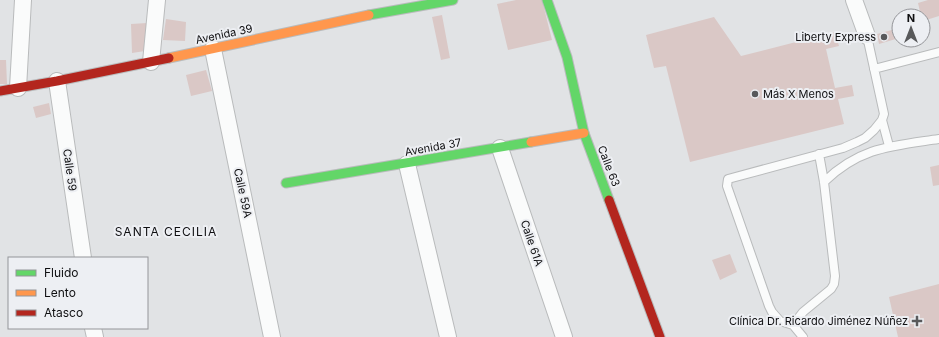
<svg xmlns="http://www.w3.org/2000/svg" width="939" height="337" font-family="Inter,sans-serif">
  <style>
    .building { fill: #dac8c6 }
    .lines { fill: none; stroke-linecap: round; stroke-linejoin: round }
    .lane-casing { stroke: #b9bbbc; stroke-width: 10 }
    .street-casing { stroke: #b9bbbc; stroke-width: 18 }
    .fast-casing { stroke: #b9bbbc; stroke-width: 11 }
    .slow-casing { stroke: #b9bbbc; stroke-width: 11 }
    .jam-casing { stroke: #b9bbbc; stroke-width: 11 }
    .lane { stroke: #fafbfb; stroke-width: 8 }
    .street { stroke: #fafbfb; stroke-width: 16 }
    .fast { stroke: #63d668; stroke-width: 9 }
    .slow { stroke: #ff974d; stroke-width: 9 }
    .jam { stroke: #b3261e; stroke-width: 9 }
    .poi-dot { fill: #58595b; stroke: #edeff3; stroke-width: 1.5 }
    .labels { text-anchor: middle; stroke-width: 4; stroke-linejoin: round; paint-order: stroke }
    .street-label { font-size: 11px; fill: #0f0f11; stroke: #edeff3 }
    .poi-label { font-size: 11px; fill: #0f0f11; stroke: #edeff3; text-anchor: end }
    .neighbourhood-label { font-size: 12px; letter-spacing: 1px; fill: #0f0f11; stroke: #edeff3 }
  </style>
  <rect width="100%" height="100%" fill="#e1e3e5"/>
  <path class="building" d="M516,0H542L552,40L508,50L497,4Z
    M928,0H939V16L923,21V16H921L918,3Z
    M442,15L450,58L441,60L432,17Z
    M714,17L741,56L835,32L839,46L826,49L835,88L852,85L854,96L838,99L844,124L690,162L666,66L654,68L646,35Z
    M166,19L186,22L185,41L163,40Z
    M147,23L145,51L132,53L131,24Z
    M899,28V38L879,44L877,34Z
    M0,60H6L7,84H0Z
    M206,70L212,91L191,96L186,75Z
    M49,103L51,114L36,118L33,107Z
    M939,165V185L933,186L930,167Z
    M730,254L737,272L720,280L712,260Z
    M939,284V337H898L889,297Z"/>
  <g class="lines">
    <defs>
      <path id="lane" d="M874,69L939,52
        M882,120L889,146
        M824,182C860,147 892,146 939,139
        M793,325L803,312L831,289L834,284L835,276L824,182L819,154
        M803,337L793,325L780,321L772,312L769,306L727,186L728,179L843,148L857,142L865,138L874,130L882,120L884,114L867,36"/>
      <path id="street" d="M854,0L867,36
        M213,49L272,337
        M151,62L157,0
        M57,81L83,258
        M18,88L23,0
        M500,148L564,337
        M407,164L448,337
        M93,328L95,337"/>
      <path id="fast" d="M547,0L567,57L584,133L609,200
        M369,15L453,0
        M286,183L531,142"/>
      <path id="slow" d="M169,58L369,15
        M531,142L584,133"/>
      <path id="jam" d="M0,91L57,81L169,58
        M609,200L660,337"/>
    </defs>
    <use href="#lane" class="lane-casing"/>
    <use href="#street" class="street-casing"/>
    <use href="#fast" class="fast-casing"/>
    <use href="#slow" class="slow-casing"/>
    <use href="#jam" class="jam-casing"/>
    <use href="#lane" class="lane"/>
    <use href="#street" class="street"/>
    <use href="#fast" class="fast"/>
    <use href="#slow" class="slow"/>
    <use href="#jam" class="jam"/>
  </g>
  <g class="poi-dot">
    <circle cx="884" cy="37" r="4"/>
    <circle cx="755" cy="94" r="4"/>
    <path d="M915 315h4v4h4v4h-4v4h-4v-4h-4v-4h4z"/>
  </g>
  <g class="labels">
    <g class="street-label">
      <text transform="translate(224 34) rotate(-12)" y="4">Avenida 39</text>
      <text transform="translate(433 147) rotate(-10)" y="4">Avenida 37</text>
      <text transform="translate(609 166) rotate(69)" y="4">Calle 63</text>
      <text transform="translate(70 170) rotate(82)" y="4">Calle 59</text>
      <text transform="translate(243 193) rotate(78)" y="4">Calle 59A</text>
      <text transform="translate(532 243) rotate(71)" y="4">Calle 61A</text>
    </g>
    <g class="poi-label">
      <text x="876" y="41">Liberty Express</text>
      <text x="763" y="98" text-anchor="start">Más X Menos</text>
      <text x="908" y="325">Clínica Dr. Ricardo Jiménez Núñez</text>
    </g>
    <g class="neighbourhood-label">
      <text x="166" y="236">SANTA CECILIA</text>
    </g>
  </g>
  <rect x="8" y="257" width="140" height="72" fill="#edeff3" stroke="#949599"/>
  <rect x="16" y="270" width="20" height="6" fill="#63d668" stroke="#949599"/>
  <text x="44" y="277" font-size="12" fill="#0f0f11">Fluido</text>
  <rect x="16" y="290" width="20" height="6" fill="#ff974d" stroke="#949599"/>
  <text x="44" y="297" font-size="12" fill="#0f0f11">Lento</text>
  <rect x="16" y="310" width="20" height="6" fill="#b3261e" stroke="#949599"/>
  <text x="44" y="317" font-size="12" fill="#0f0f11">Atasco</text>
  <g transform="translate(911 28)"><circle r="19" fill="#edeff3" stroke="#949599"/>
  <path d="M0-3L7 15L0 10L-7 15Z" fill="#58595b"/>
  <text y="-6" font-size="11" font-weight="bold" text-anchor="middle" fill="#0f0f11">N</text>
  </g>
</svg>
